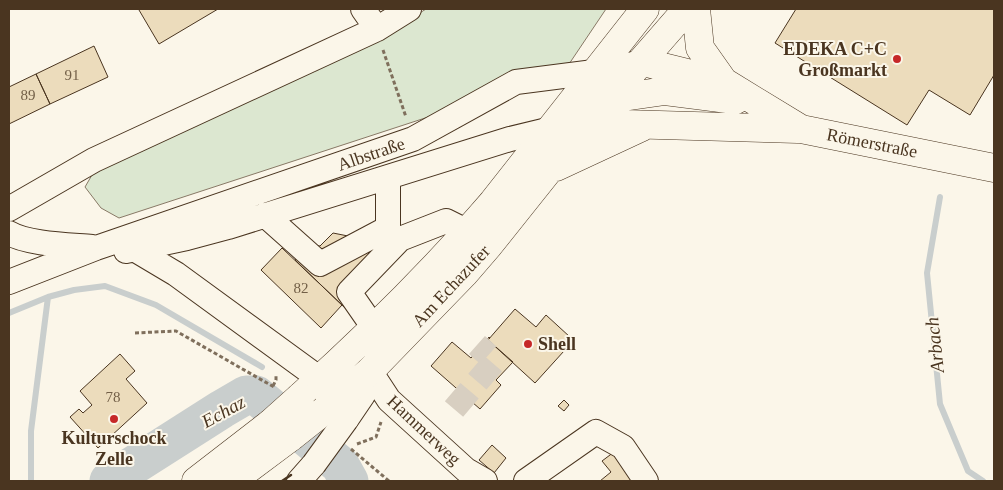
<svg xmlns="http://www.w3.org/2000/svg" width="1003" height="490" font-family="Georgia,serif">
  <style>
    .green { fill: #dce7d0; stroke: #887966 }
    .water { fill: #c9cecd; stroke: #887966 }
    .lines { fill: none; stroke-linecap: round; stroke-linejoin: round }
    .stream { stroke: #c9cecd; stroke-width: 6 }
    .river { stroke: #c9cecd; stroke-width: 39 }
    .building { fill: #ecdcbc; stroke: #4a3520 }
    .minor-tunnel { stroke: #d8cfc1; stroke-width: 24; stroke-dasharray: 24 12; stroke-linecap: butt }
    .minor-casing { stroke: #4a3520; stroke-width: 26 }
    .major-casing { stroke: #4a3520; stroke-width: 29 }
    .path { stroke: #7f6f5c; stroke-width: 3; stroke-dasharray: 4 2.5; stroke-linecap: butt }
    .minor { stroke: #fbf6e9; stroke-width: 24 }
    .major { stroke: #fbf6e9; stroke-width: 28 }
    .minor-bridge-casing { stroke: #4a3520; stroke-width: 26; stroke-linecap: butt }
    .major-bridge-casing { stroke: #4a3520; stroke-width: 29; stroke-linecap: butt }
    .minor-bridge { stroke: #fbf6e9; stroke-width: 24 }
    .major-bridge { stroke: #fbf6e9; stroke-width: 28 }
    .wall { stroke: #4a3520; stroke-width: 2.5 }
    .poi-dot { fill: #c62828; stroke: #fbf6e9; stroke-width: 2 }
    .labels { text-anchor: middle; stroke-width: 4; stroke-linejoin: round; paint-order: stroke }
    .number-label { font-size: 15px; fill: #725f47 }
    .poi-label { font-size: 18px; font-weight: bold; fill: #4a3520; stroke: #fbf6e9; text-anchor: end }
    .street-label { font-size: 18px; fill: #4a3520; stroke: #fbf6e9 }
    .water-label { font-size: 19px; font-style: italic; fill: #4a3520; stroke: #fbf6e9 }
  </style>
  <rect width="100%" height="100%" fill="#fbf6e9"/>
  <path class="green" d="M426,9H606L563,73L119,218L101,208L85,187L96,168L382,37Z"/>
  <path class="water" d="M343,460L352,481H342L334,469Z"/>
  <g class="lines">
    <path class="stream" d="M940,197L927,273L940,404L968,471L983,481
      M9,313L48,297L74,290L105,286L156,305L262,367
      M31,481V431L48,297"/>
    <path class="river" d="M109,481L222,409L246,395H256L340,465L349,481"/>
  </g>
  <path class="building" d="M140,9H218L159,44L139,10Z
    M796,9H994V75L970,115L929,90L907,125L775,43Z
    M94,46L108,77L50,104L36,74Z
    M36,74L50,104L9,124V87Z
    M333,233L358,238L399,255L345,308L295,260L307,245L320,246Z
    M282,248L342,305L321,328L261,270Z
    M515,309L536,327L546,315L570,337L560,348L564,351L535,383L488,340Z
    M489,337L490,338L488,340L513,362L496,380L501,385L480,409L431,366L452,342L471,358Z
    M120,354L135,371L126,379L147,403L98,448L70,417L79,409L83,413L92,405L80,391Z
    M564,400L569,405L564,411L558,406Z
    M492,445L506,458L494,473L479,460Z
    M614,452L636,481H600L611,472L602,461Z"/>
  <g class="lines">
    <path class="minor-tunnel" d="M454,409L495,361L477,345"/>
    <defs>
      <path id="minor" d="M363,9L377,29
        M9,209L94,160L377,29L409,9
        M265,215L320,264L388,228V177
        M9,233C27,244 70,245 92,247
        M134,249L176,274L320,379
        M126,251L187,238L228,227L510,139L560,127
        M9,282L96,248L413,139L516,82L594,72L643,62
        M374,328L349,292L400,239L446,221L468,232
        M370,371L389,400L466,470L485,481
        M346,420L363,395L370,371
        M299,481L314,464
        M526,481L596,432L623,447L646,481"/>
      <path id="major" d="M696,9L700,48L724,82
        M643,62L724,82L801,129L994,168
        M602,100L665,91L736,100
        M589,123L798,129
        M556,167L642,127
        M300,397C368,336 433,272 493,202L645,9
        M325,410L370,371L464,274L489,245L572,141L687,9
        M196,481L271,423
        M232,481L291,437"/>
    </defs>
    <use href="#minor" class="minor-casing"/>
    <use href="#major" class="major-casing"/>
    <path class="path" d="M383,50L406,117
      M135,333L176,331L274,387
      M273,386L276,380V375
      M357,444L376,437L381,422
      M351,449L389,481"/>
    <use href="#minor" class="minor"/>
    <use href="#major" class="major"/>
    <defs>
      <path id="minor-bridge" d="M314,464L346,420"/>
      <path id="major-bridge" d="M271,423L300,397
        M291,437L325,410"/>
    </defs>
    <use href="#minor-bridge" class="minor-bridge-casing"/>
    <use href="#major-bridge" class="major-bridge-casing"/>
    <use href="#minor-bridge" class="minor-bridge"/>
    <use href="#major-bridge" class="major-bridge"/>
    <path class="wall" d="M282,481L291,475"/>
  </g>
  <g class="poi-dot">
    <circle cx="897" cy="59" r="5"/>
    <circle cx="528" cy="344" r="5"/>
    <circle cx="114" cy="419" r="5"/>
  </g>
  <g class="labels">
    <g class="number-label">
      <text x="72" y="80">91</text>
      <text x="28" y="100">89</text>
      <text x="301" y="293">82</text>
      <text x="113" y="402">78</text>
    </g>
    <g class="poi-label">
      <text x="887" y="55">EDEKA C+C<tspan x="887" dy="21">Großmarkt</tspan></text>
      <text x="538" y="350" text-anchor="start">Shell</text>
      <text x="114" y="444" text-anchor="middle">Kulturschock<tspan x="114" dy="21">Zelle</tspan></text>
    </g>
    <g class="street-label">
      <text transform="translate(872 143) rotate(11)" y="6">Römerstraße</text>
      <text transform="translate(371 154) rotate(-19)" y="6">Albstraße</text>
      <text transform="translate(451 286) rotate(-47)" y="6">Am Echazufer</text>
      <text transform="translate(424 430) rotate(43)" y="6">Hammerweg</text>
    </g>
    <g class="water-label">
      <text transform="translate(934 345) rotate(-96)" y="7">Arbach</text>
      <text transform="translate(223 411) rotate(-29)" y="7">Echaz</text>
    </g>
  </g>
  <rect width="1003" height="490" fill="none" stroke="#4a3520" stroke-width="20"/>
</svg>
